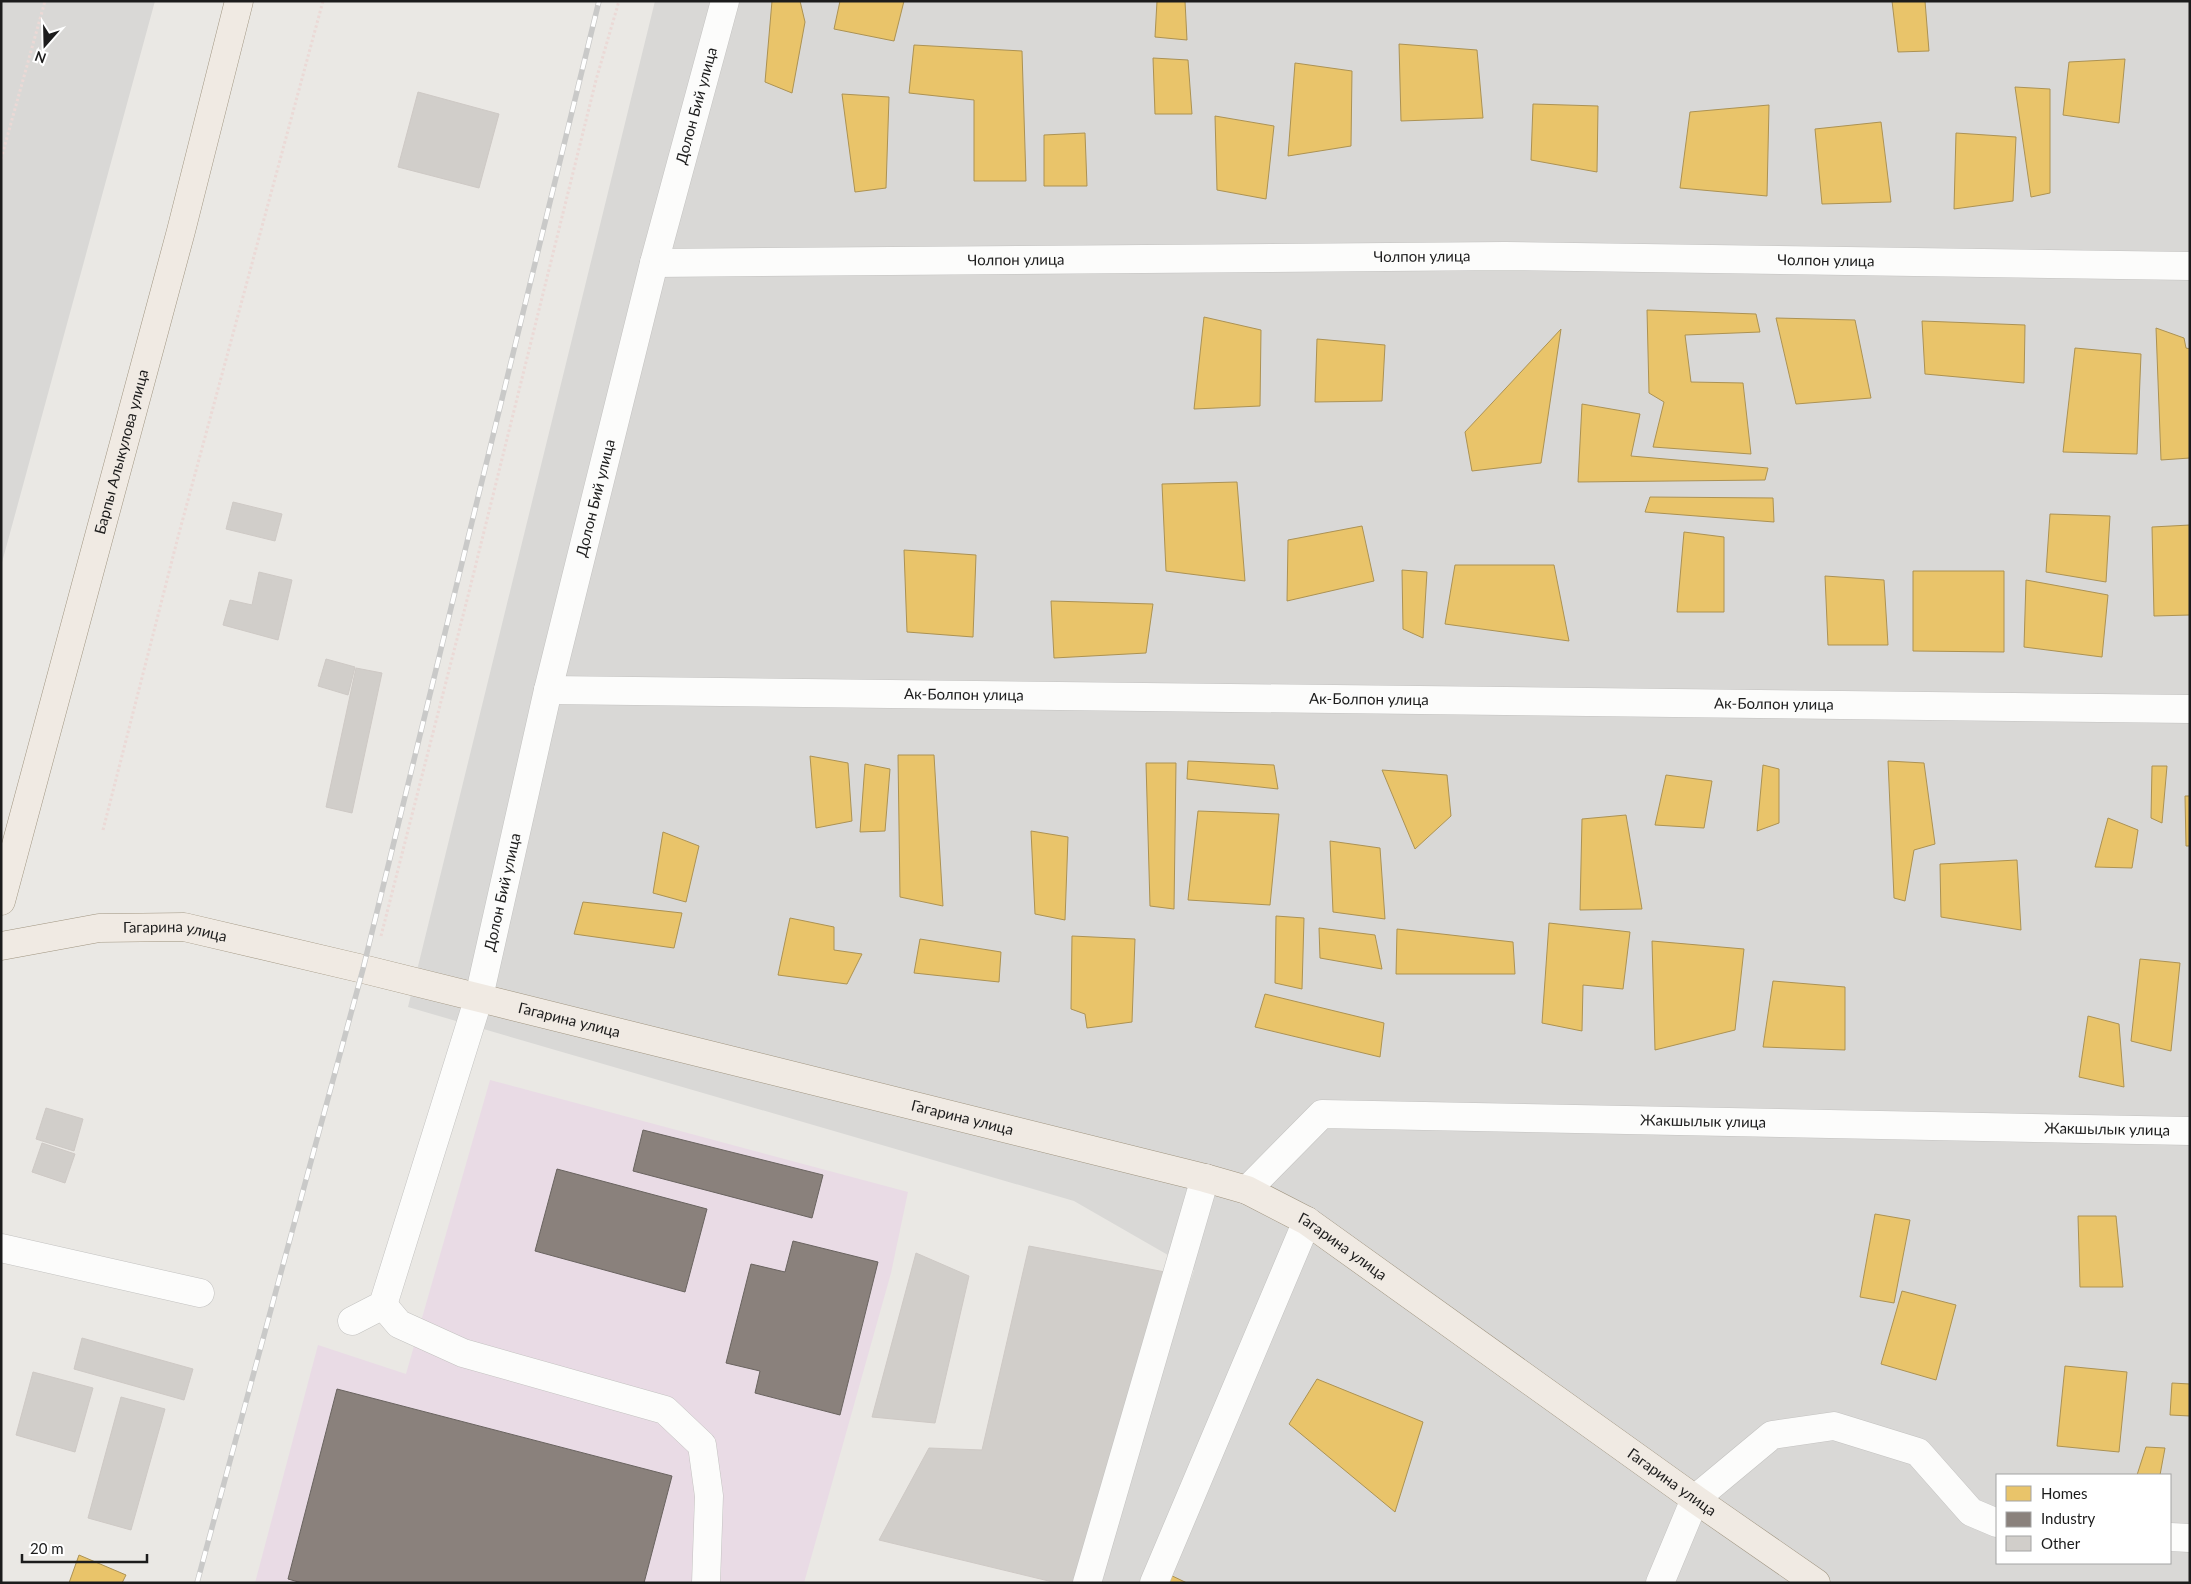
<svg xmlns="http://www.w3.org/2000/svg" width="2191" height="1584" font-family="Lato,sans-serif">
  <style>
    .residential { fill: #d9d8d6; fill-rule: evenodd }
    .industrial { fill: #e9dbe5 }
    .homes { fill: #e9c46a; stroke: #ac9253 }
    .industry { fill: #8a817c; stroke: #69635f }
    .building { fill: #d1ceca; stroke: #cec9c5 }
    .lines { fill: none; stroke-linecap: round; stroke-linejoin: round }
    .minor-casing { stroke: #c3c2c0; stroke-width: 29 }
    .major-casing { stroke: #a09581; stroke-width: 29 }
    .path { stroke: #ebd9d6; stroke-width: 3; stroke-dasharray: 2.5 2.5; stroke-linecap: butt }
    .minor { stroke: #fcfcfb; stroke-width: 28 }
    .major { stroke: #f0eae3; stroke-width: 28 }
    .rail-casing { stroke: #c9c9c8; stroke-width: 5.5 }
    .rail { stroke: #fff; stroke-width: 4; stroke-dasharray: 11; stroke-linecap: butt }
    .labels { text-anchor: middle; stroke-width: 5; stroke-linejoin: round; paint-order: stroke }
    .street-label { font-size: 15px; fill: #1c1c1c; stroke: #fff }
  </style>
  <rect width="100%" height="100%" fill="#eae8e4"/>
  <path class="residential" d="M1,1H155L1,566Z
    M655,1H2190V1583H1092L1194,1270L1074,1201L408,1007ZM1997,1475H2170V1563H1997Z"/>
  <path class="industrial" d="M490,1080L908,1192L891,1273L804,1583H255L318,1345L406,1374Z"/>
  <path class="homes" d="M772,1H800L805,22L792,93L765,82Z
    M840,1H904L894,41L834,29Z
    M1157,1H1185L1187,40L1155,37Z
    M1892,1H1925L1929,51L1898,52Z
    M1399,44L1477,50L1483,118L1401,121Z
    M914,45L1022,51L1026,181H974V100L909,93Z
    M1153,58L1188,60L1192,114H1155Z
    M2125,59L2119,123L2063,115L2069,62Z
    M1295,63L1352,71L1351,146L1288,156Z
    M2015,87L2050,89V193L2031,197Z
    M842,94L889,97L886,188L855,192Z
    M1533,104L1598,106L1597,172L1531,160Z
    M1769,105L1767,196L1680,188L1690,112Z
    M1215,116L1274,126L1266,199L1217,190Z
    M1881,122L1891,202L1822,204L1815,129Z
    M1085,133L1087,186H1044V135Z
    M1956,133L2016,137L2013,201L1954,209Z
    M1647,310L1756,314L1760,332L1685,335L1691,382L1743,383L1751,454L1653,447L1664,402L1649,393Z
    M1204,317L1261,330L1260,406L1194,409Z
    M1776,318L1855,320L1871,398L1796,404Z
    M1922,321L2025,325L2024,383L1925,374Z
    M2156,328L2184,338L2186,348L2190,349V458L2161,460Z
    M1561,329L1541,463L1472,471L1465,432Z
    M1317,339L1385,345L1382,401L1315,402Z
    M2075,348L2141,354L2137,454L2063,452Z
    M1582,404L1640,414L1631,456L1768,468L1765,480L1578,482Z
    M1237,482L1245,581L1166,571L1162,484Z
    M1650,497L1773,498L1774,522L1645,512Z
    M2050,514L2110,516L2106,582L2046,572Z
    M2190,525V615L2154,616L2152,527Z
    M1362,526L1374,581L1287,601L1288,540Z
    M1684,532L1724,537V612H1677Z
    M904,550L976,555L973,637L907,632Z
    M1455,565H1554L1569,641L1445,624Z
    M1402,570L1427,572L1423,638L1403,629Z
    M1913,571H2004V652L1913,651Z
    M1825,576L1884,580L1888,645H1828Z
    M2026,580L2108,595L2102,657L2024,647Z
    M1051,601L1153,604L1146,653L1054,658Z
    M898,755H934L943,906L900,897Z
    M810,756L848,763L852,821L816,828Z
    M1188,761L1274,765L1278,789L1187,779Z
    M1888,761L1924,763L1935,844L1914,850L1905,901L1894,898Z
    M1146,763H1176L1174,909L1150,906Z
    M865,764L890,769L885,831L860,832Z
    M1763,765L1779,769V823L1757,831Z
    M2152,766H2167L2162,823L2151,818Z
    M1382,770L1447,775L1451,816L1415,849Z
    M1666,775L1712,781L1704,828L1655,825Z
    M2185,796H2190V846H2186Z
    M1198,811L1279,814L1270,905L1188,900Z
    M1626,815L1642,909L1580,910L1582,819Z
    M2108,818L2138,830L2132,868L2095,867Z
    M1031,831L1068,837L1065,920L1035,914Z
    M663,832L699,846L686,902L653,893Z
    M1330,841L1380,848L1385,919L1333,912Z
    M2017,860L2021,930L1941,917L1940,864Z
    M583,902L682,913L674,948L574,934Z
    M1276,916L1304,918L1302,989L1275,983Z
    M790,918L834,927V950L862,954L847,984L778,975Z
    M1549,923L1630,932L1623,989L1583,985L1582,1031L1542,1023Z
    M1319,928L1375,935L1382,969L1320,958Z
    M1397,929L1513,942L1515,974H1396Z
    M1072,936L1135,939L1132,1022L1087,1028L1085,1014L1071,1009Z
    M920,939L1001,952L999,982L914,973Z
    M1652,941L1744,949L1735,1030L1655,1050Z
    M2140,959L2180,963L2171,1051L2131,1041Z
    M1773,981L1845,987V1050L1763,1047Z
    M1265,994L1384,1023L1380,1057L1255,1027Z
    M2088,1016L2119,1024L2124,1087L2079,1077Z
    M1875,1214L1910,1220L1894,1303L1860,1297Z
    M2078,1216H2116L2123,1287H2080Z
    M1902,1291L1956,1305L1936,1380L1881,1364Z
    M2065,1366L2127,1372L2119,1452L2057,1446Z
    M1317,1379L1423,1422L1395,1512L1289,1424Z
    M2172,1383L2190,1384V1416L2170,1415Z
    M2146,1447L2165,1448L2160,1475H2137Z
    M79,1555L126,1575L122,1583H69Z
    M1166,1573L1187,1583H1164Z"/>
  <path class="industry" d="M643,1130L823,1175L812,1218L633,1171Z
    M557,1169L707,1209L685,1292L535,1251Z
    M793,1241L878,1262L840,1415L755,1393L760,1371L726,1363L751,1264L785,1272Z
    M337,1389L672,1476L644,1583H302L288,1579Z"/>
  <path class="building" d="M418,92L499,114L479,188L398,167Z
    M233,502L282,514L275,541L226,529Z
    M259,572L292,580L278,640L223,625L230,600L252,605Z
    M326,659L355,667L348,695L318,686Z
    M356,668L382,673L352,813L326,807Z
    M46,1108L83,1119L74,1151L36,1139Z
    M42,1143L75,1154L65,1183L32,1172Z
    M1029,1246L1165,1272L1075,1583H1057L879,1540L929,1448L982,1450Z
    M916,1253L969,1276L935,1423L872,1417Z
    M82,1338L193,1369L184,1400L74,1369Z
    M33,1372L93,1388L75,1452L16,1435Z
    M121,1397L165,1409L131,1530L88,1518Z"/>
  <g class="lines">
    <defs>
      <g id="minor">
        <path id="s1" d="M654,263L1505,256L2190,266"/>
        <path id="s2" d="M548,690L2190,709"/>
        <path id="s3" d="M1247,1190L1322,1114L2190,1131"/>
        <path d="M1,1248L200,1293"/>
        <path d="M383,1305L399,1324L463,1353L665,1410L702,1445L709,1496L706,1583"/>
        <path id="s4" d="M352,1321L383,1305L479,997L548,690L654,263L725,1"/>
        <path d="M2170,1537L2190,1538"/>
        <path d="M1087,1583L1205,1178"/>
        <path d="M1154,1583L1307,1221"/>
        <path d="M1660,1583L1695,1499L1772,1435L1834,1426L1918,1452L1971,1512L1997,1523"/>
      </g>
      <g id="major">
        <path id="s5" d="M1,901L181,231L239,1"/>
        <path id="s6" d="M1,946L99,928L184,927L363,969L1205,1178L1247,1190L1307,1221L1695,1499L1816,1583"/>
      </g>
    </defs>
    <use href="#minor" class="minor-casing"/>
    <use href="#major" class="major-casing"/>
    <path class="path" d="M1,159L45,1
      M103,830L178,537L323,1
      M381,936L469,592L596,80L619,1"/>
    <use href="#minor" class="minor"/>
    <use href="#major" class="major"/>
    <defs>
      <path id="rail" d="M197,1583L363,969L599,1"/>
    </defs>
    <use href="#rail" class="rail-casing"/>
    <use href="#rail" class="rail"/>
  </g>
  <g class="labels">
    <g class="street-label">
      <text dy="5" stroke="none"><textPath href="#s4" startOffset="1275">Долон Бий улица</textPath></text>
      <text dy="5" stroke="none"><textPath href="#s1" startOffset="768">Чолпон улица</textPath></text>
      <text dy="5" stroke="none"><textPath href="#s1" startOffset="362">Чолпон улица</textPath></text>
      <text dy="5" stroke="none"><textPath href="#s1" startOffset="1172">Чолпон улица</textPath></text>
      <text dy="5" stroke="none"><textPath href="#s5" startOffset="465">Барпы Алыкулова улица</textPath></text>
      <text dy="5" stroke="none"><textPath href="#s4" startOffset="870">Долон Бий улица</textPath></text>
      <text dy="5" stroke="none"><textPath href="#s2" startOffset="416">Ак-Болпон улица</textPath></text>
      <text dy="5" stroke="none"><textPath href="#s2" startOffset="821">Ак-Болпон улица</textPath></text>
      <text dy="5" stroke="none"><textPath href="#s2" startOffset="1226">Ак-Болпон улица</textPath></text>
      <text dy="5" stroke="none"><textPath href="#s4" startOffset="465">Долон Бий улица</textPath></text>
      <text dy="5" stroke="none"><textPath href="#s6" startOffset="176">Гагарина улица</textPath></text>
      <text dy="5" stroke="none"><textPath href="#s6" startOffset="581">Гагарина улица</textPath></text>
      <text dy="5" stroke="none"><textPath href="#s6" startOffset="986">Гагарина улица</textPath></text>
      <text dy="5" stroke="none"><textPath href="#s3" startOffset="488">Жакшылык улица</textPath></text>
      <text dy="5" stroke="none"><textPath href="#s3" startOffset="892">Жакшылык улица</textPath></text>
      <text dy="5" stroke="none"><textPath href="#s6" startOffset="1391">Гагарина улица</textPath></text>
      <text dy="5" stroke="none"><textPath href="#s6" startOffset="1796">Гагарина улица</textPath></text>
    </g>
  </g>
  <rect width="2191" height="1584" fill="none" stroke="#1c1c1c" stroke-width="5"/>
  <rect x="1996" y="1474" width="175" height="90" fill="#ffffff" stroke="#a4a4a4"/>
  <rect x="2006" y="1486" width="25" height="15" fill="#e9c46a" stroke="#a4a4a4"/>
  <text x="2041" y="1499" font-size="15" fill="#1c1c1c">Homes</text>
  <rect x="2006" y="1512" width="25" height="15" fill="#8a817c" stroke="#a4a4a4"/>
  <text x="2041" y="1524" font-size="15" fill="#1c1c1c">Industry</text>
  <rect x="2006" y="1536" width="25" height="15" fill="#d1ceca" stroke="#a4a4a4"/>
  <text x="2041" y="1549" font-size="15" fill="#1c1c1c">Other</text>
  <g transform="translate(45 45) rotate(200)" stroke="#ffffff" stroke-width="4" paint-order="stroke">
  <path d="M0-4L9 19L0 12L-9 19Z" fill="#1c1c1c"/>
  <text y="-8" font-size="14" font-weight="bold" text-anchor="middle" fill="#1c1c1c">N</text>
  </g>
  <path d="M22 1554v8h125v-8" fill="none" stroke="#1c1c1c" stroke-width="2.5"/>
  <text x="30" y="1554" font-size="15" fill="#1c1c1c" stroke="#ffffff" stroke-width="4" paint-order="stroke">20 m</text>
</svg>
